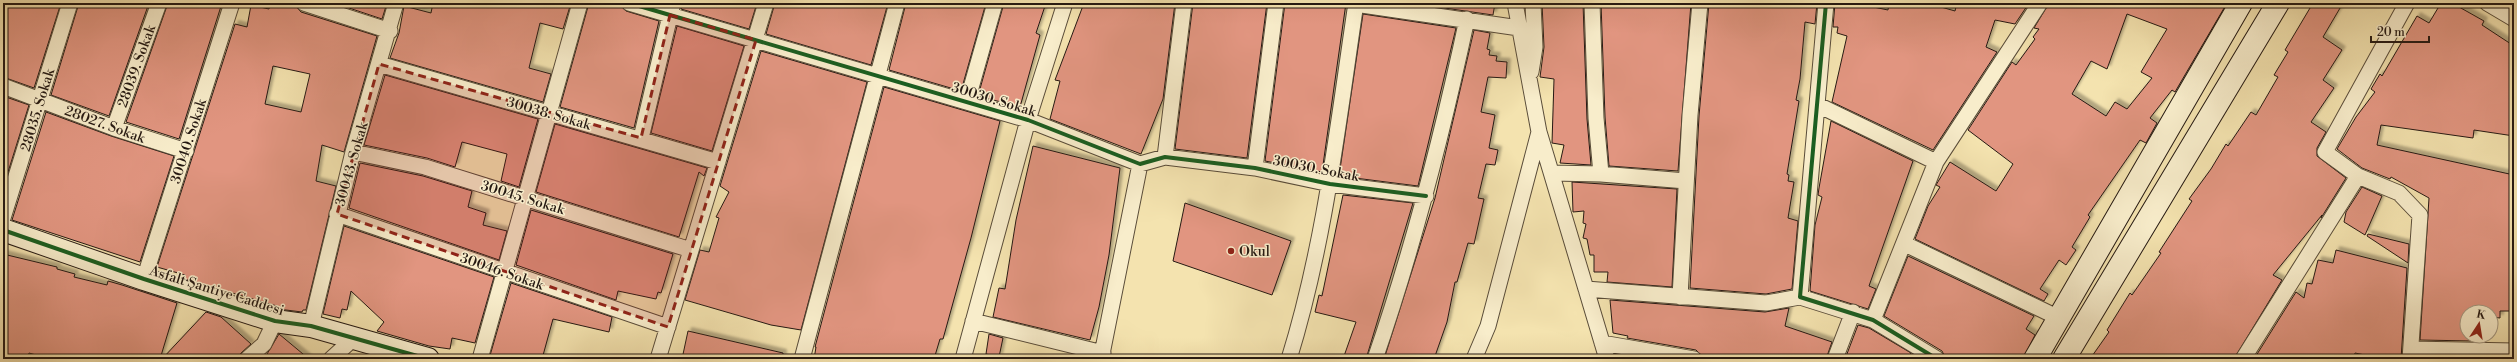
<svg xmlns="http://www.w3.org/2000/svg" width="2517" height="362" font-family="'Libre Bodoni',serif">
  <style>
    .building { fill: #e19580; stroke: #251912; fill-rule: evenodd; filter: url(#shadow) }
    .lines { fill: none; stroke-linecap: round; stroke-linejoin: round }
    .street-casing { stroke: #594c39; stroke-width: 17 }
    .secondary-casing { stroke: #251912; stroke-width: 24 }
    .street { stroke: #f8edcb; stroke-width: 15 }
    .secondary { stroke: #f8edcb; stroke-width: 22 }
    .cycleway-casing { stroke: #f8edcb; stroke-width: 6 }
    .cycleway { stroke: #1b5e20; stroke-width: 4 }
    .marked { fill: #8f2418; fill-opacity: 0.2; stroke: #8f2418; stroke-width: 3; stroke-dasharray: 8 5; stroke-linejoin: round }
    .poi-dot { fill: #8f2418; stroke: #f8edcb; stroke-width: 1.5 }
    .labels { text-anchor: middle; stroke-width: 3; stroke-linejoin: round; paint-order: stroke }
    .street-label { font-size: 14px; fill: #251912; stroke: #f8edcb }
    .poi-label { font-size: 14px; fill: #251912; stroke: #f8edcb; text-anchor: start }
  </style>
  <defs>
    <filter id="shadow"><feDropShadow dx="3.5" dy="-3.5" stdDeviation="1" flood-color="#0004"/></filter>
  </defs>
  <rect width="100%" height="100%" fill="#f4e3af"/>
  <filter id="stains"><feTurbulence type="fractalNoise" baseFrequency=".005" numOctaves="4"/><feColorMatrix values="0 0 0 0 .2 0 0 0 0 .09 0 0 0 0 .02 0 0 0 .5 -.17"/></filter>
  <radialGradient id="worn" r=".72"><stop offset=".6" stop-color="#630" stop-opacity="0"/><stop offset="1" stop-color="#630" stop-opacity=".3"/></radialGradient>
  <path class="building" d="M3,3H61L34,88L3,77Z
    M79,3H149L109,116L51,95Z
    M168,3H222L179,139L126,122Z
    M270,3L295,5L301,12L377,36L344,152L322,145L316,181L336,186L306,310H303L302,312L278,309L277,306L184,279L185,275L157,267L235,24L247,27L251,5L269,9ZM273,66L310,74L301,112L265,104Z
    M334,3H387L382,19Z
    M433,3H571L563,29L540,23L529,68L551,74L543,102L390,58L399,33L404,6L431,13Z
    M589,3H620L626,11L659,21L634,128L560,107Z
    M682,3H757L749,29L681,9Z
    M775,3H888L871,65L766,34Z
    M906,3H986L961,91L889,70Z
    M1004,3H1046L1036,33L1040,35L1020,107L978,96Z
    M1084,3H1175L1163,99L1141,154L1050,119L1060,81L1055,80Z
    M1193,3H1267L1247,158L1175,149Z
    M1285,3H1346L1322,172L1265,161Z
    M1410,3H1495L1493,15Z
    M1542,3H1583L1587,119L1591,165L1560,163L1564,145L1552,143L1554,79L1540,77L1544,47Z
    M1601,3H1649L1672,7V3H1691L1678,171L1609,166L1605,117Z
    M1709,3H1817L1815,24L1805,22L1800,79L1796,100L1799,101L1787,174L1789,175L1788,181L1794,182L1788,218L1798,221L1792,289L1766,294L1690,288L1699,116Z
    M1835,3H1854L1888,10L1889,3H1927L1955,11L1957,3H2029L2015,24L1995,20L1986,47L1997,52L1933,150L1832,102L1847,36L1837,33L1838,27H1833Z
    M2049,3H2227L2175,92L2172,90L2150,118L2157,123L2146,143L2140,140L2088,215L2090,217L2072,247L2076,250L2066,265L2059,260L2040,289L2048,294L2044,301L1915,239L1928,206L1940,187L1936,185L1939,180L1950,162L1996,191L2013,164L1968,130L2012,62L2016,65L2035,39L2033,37L2039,29L2034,28ZM2127,14L2167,29L2141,72L2152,78L2127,109L2115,102L2106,116L2072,94L2091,61L2107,69Z
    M2313,3H2343L2323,37L2342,50L2323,80L2334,88L2311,122L2326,132L2317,148V156L2346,178L2321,218L2322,215L2273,275L2282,280L2234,359H2090L2109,332L2107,330L2130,293L2132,295L2161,253L2159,252L2192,201L2189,199L2211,169L2226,144L2228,146L2251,112L2256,115L2278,77L2274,75L2288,52L2285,50Z
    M2441,3H2452L2484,21L2482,25L2514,46V136L2474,130L2473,138L2381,125L2377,145L2514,175V235L2512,234L2510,273L2514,274V311H2500V318L2491,317V312H2467V336H2474L2473,341L2420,340L2429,198L2391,177L2390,179L2362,168L2337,149L2356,117L2375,92L2371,89L2380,74L2382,76L2417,16L2429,23Z
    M1363,14L1456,28L1418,186L1339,176Z
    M677,26L744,46L712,151L651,133Z
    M1474,30L1490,33L1487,49L1490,50L1489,55L1497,56L1496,61L1507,62L1506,78L1488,77L1481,112L1495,115L1489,148L1498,150L1495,165L1486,164L1478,198L1484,199L1474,244L1468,243L1457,282H1455L1447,322L1434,359H1393L1385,356L1435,198Z
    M761,51L867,82L801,330L771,325L685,300L700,250L709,252L719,218L716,217L729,192L720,186Z
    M385,75L538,119L519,187L501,181L507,154L462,142L455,167L427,158L364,145Z
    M884,87L1000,121L971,238L943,339H940L934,359H814L816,347H815Z
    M3,96L29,105L3,188Z
    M46,112L111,136L174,156L140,262L12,220Z
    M1831,121L1913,161L1869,286L1876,289L1868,309L1810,291L1815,225L1822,197L1818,195L1819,188Z
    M555,124L707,168L704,176L699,172L679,237L536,192Z
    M1033,146L1120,168L1109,255L1099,307L1090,340L993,317L999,288L1005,289L1016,220Z
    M360,163L423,176L472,191L468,207L486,213L483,225L507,231L499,260L349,208Z
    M1572,182L1677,189L1672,287L1607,282L1608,272H1594V255H1590L1587,239L1583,238L1586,224L1583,223L1584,211L1573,212Z
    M2362,187L2382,196L2365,235L2344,222L2346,212Z
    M1343,195L1413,203L1366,359H1343L1356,322L1315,312L1319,295L1322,296Z
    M1185,203L1291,241L1272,295L1173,261Z
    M531,210L673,254L661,293L658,292L656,299L618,291L616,300L516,265Z
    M344,226L494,277L475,343L452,338L450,349L429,346L377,331L384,322L351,291L347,310L342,309L340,318L323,314Z
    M2368,234L2409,244L2408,263L2367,236Z
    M2336,250L2407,268L2401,359H2385L2355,353L2353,359H2254L2296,292L2304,298L2307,283L2312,284L2318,260L2333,263Z
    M3,254L57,267V269L75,274L74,277L107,285L108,281L122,285L177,303L160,359H50L29,353L27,359H7V357L3,356Z
    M1908,256L2034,316L2026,329L2035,335L2023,359H1946L1942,351L1884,316Z
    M511,283L612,317L609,332L553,319L542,359H489Z
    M1610,300L1765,312L1789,308L1785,326L1832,342L1826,359H1716L1702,356L1696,350L1627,338L1628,336L1613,333Z
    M206,312L221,317L251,344L241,353L238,359H162Z
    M1858,325L1869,328L1911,353L1908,359H1845Z
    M688,331L783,353V359H739L722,355L721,359H682Z
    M279,334L309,359H264Z
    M989,334L1003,338L999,357L986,354Z"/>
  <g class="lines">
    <defs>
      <path id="street" d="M304,3L390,31
        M629,3L1028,120L1140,164L1165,157L1255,168L1330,184L1426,196
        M1515,3L1539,132L1607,359
        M1592,3L1596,118L1601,174
        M1826,3L1800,297L1873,320L1937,359
        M2407,3L2325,152L2358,176L2399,193L2420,215L2410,359
        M2487,3L2514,19
        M1355,4L1519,28
        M379,64L718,162
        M1531,72L1535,47L1533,3
        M3,86L114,128L186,151
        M967,102L995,3
        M1818,105L1936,162
        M114,128L159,3
        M641,138L673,3
        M353,152L425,167L691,250
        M1165,157L1184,3
        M1255,168L1276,3
        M1552,173L1601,174L1686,181
        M337,214L668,327
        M3,218L70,3
        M1905,244L2059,318
        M144,279L232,3
        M1586,289L1766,303L1800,297
        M1680,297L1690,115L1700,3
        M1873,320L1936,162L2040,3
        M973,321L1103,353
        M311,326L353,152L396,3
        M1602,343L1694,359
        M2411,349L2514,351
        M247,359L264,344L275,321
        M331,359L354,338
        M480,359L580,3
        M658,359L766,3
        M802,359L897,3
        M963,359L1028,120L1065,3
        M1101,359L1140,164
        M1289,359C1325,243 1338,123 1356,3
        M1375,359C1414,246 1442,136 1467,19
        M1474,359L1488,326L1539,132
        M1835,359L1853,312
        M2243,359L2358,176"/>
      <path id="secondary" d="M3,230L144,279L275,321L311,326L428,359
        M2035,359L2241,3
        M2064,359L2278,3"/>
    </defs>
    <use href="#street" class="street-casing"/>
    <use href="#secondary" class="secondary-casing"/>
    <use href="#street" class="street"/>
    <use href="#secondary" class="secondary"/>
    <defs>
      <path id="cycleway" d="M629,3L1028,120L1140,164L1165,157L1255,168L1330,184L1426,196
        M1826,3L1800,297L1873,320L1937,359
        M3,230L144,279L275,321L311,326L428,359"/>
    </defs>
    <use href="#cycleway" class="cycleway-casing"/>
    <use href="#cycleway" class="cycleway"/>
  </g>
  <path class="marked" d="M670,15L756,40L668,327L337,214L379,64L641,138Z"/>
  <circle class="poi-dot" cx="1231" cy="251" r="4"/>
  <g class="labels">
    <g class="street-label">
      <text transform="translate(136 66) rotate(-70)" y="5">28039. Sokak</text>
      <text transform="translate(994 99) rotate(17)" y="5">30030. Sokak</text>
      <text transform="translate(37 110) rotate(-73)" y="5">28035. Sokak</text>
      <text transform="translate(549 113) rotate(16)" y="5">30038. Sokak</text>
      <text transform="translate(105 124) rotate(20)" y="5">28027. Sokak</text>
      <text transform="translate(188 141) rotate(-72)" y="5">30040. Sokak</text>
      <text transform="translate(351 164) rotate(-74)" y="5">30043. Sokak</text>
      <text transform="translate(1316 168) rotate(11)" y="5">30030. Sokak</text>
      <text transform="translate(523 197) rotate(17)" y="5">30045. Sokak</text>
      <text transform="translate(502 271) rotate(19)" y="5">30046. Sokak</text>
      <text transform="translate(217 290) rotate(17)" y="5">Asfalt Şantiye Caddesi</text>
    </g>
    <g class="poi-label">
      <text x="1239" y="256">Okul</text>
    </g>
  </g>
  <rect width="2517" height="362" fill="none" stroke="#f4e3af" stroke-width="16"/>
  <rect x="4" y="4" width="2509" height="354" fill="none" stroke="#251912" stroke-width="2"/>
  <rect x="8" y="8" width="2501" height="346" fill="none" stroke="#251912"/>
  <g transform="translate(2479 324) rotate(12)"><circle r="19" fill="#f8edcb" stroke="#a49881"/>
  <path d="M0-3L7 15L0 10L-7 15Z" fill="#8f2418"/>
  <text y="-6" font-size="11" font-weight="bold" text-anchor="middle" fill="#251912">K</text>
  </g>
  <path d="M2371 36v6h58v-6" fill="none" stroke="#251912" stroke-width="2"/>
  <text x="2377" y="36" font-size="12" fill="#251912" stroke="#f8edcb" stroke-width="3" paint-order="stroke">20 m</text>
  <rect width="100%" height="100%" filter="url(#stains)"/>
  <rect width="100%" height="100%" fill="url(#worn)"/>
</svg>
